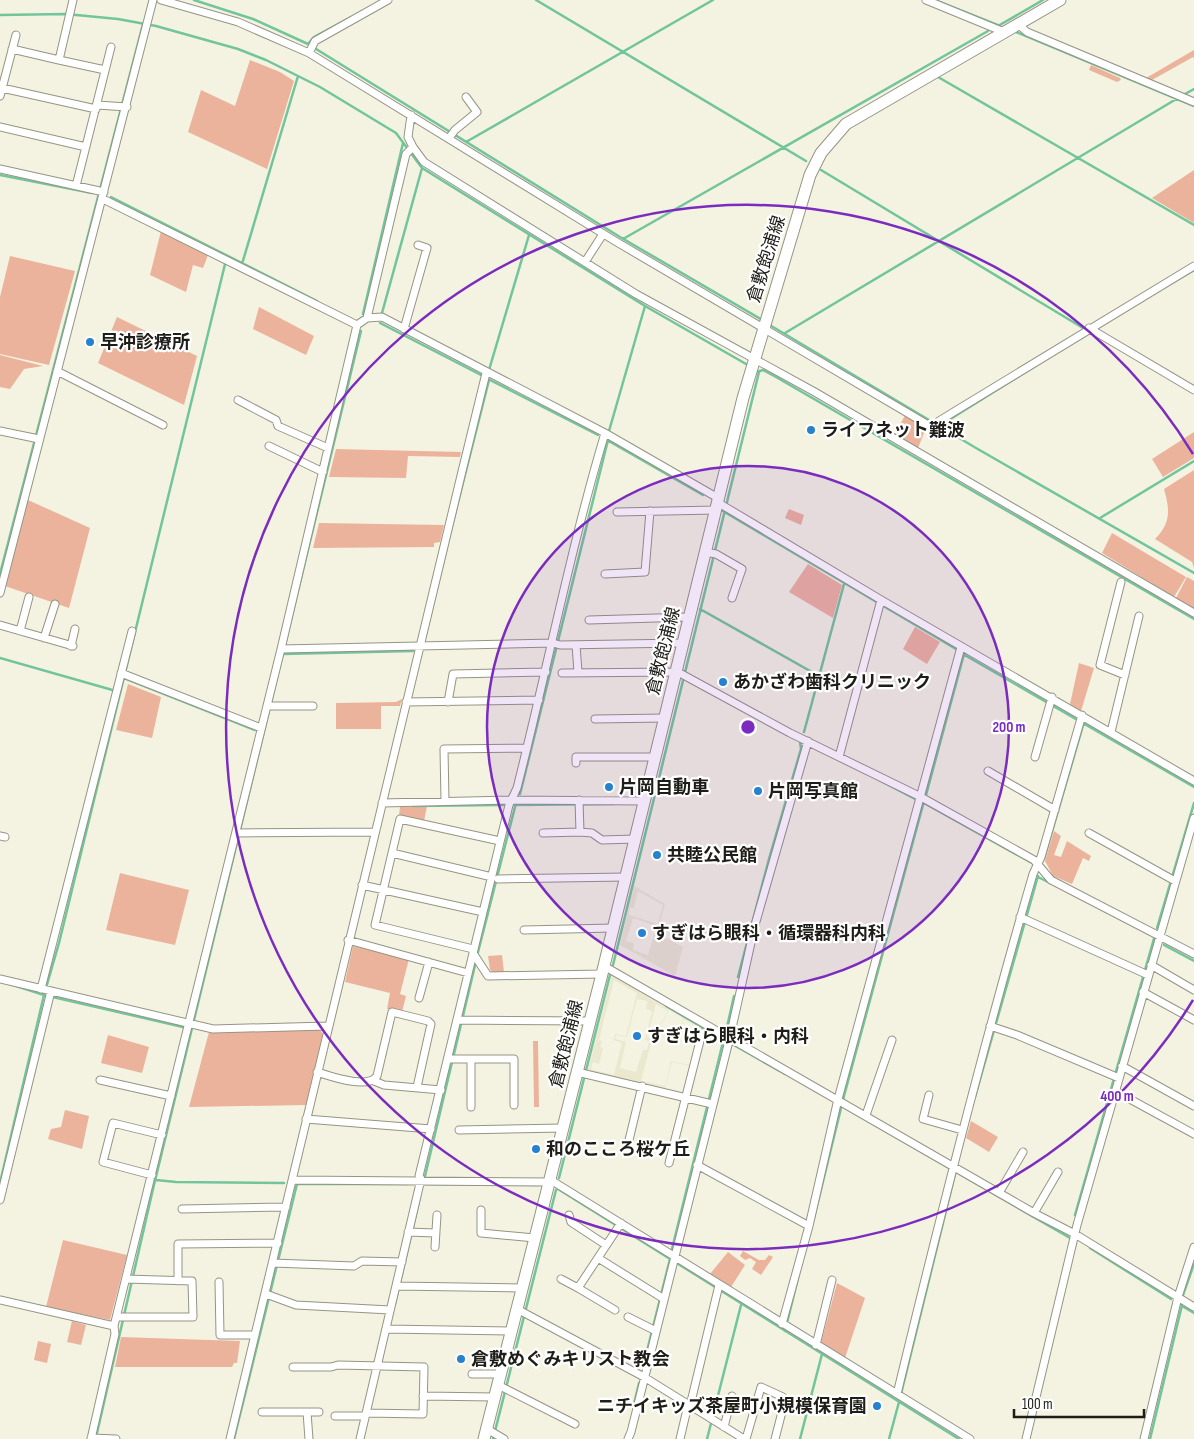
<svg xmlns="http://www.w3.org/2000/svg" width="1194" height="1439" font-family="'Sofia Sans Condensed','Noto Sans JP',sans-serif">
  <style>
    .built { fill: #eae8cf; fill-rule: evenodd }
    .green { fill: #ecb39c }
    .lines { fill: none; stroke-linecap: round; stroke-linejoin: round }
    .stream { stroke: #72c59b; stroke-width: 2.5 }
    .minor-casing { stroke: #969484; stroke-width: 9 }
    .primary-casing { stroke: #969484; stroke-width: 13 }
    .minor { stroke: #fff; stroke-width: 7 }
    .primary { stroke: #fff; stroke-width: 11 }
    .ring { fill: none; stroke: #7b2cbf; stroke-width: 2.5 }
    .poi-dot { fill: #2681ce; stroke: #fff; stroke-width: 2 }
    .labels { text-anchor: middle; stroke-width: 4.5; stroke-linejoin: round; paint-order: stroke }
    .street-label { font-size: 18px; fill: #1e1d17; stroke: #fff }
    .poi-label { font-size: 18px; font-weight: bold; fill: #1e1d17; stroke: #fff; text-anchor: start }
    .centre { fill: #7b2cbf; stroke: #fff; stroke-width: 2.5 }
    .ring-label { font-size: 15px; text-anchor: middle; font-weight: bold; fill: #7b2cbf; stroke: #fff; stroke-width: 4.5; stroke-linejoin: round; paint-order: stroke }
  </style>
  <rect width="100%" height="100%" fill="#f4f3e1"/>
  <path class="built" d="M634,886L665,904L657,933L683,947L675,976L620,945ZM638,891L663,905L658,924L629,915L630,907L634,908ZM633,918L657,926L648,955L633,950L634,943L626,941Z
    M612,975L669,1010L661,1025L678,1035L683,1018L700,1027L690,1066L672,1062L665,1088L588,1071ZM614,980L637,993L626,1036L615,1034L613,1040L622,1043L614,1075L591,1069L593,1062L599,1064L603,1048L600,1047L602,1041L599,1040ZM637,999L647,1001L646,1009L652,1011L645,1040L649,1041L647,1050H643L636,1072L620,1068L626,1042L615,1039L616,1035L627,1037ZM656,1004L668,1011L660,1025L678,1036L684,1019L699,1027L690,1065L671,1061L665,1086L641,1081L652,1039L647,1037Z"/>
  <path class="green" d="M1194,50V59L1193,57L1152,80L1146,78Z
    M250,60L280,72L294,81L267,169L188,132L201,90L235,106Z
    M1091,65L1120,78L1121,80L1117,82L1089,70Z
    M1194,170V223L1152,198Z
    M161,231L208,255L203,268L193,265L186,292L150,275Z
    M10,256L75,271L49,365L0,354V297Z
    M259,307L314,336L306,355L253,329Z
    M117,317L197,356L184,405L98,363Z
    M0,355L43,366L24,369L10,389L0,387Z
    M905,415L926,428L918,448L895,435Z
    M1194,432V458L1163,477L1152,459Z
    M336,449L461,452L460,457L408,456L406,478L329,477Z
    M1194,470V568L1192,562L1155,539C1171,523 1170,510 1164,489Z
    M28,500L90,528L69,608L5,586Z
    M789,509L804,515L801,525L785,518Z
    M319,523L444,525L440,542L434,543V547L313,548Z
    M1112,533L1186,577L1174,597L1102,553Z
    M808,564L842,585L833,618L789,592Z
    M1187,577L1194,581V609L1176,598Z
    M915,627L940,642L927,664L903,649Z
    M1079,663L1094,668L1081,711L1070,704Z
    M128,684L161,697L152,738L116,730Z
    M402,699L400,706H381V729H336V703L396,702Z
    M427,806L424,821L399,815L400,807Z
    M1054,831L1061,836L1054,855L1061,857L1067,841L1091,856L1089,861L1083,858L1072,884L1053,876L1045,861Z
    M120,873L189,890L175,945L106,930Z
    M353,946L409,959L400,994L406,996L402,1012L387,1009L390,993L345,982Z
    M502,955L504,972L494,973L490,970L488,956Z
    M320,1030L323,1034L306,1105L189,1107L209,1032Z
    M108,1035L149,1047L142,1073L101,1063Z
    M533,1041H538L539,1107H534Z
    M65,1110L89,1116L82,1149L48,1139L51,1129L61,1127Z
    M971,1121L998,1137L989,1152L966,1138Z
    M63,1240L127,1255L110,1320L46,1307Z
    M743,1251L759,1260H765L769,1255L773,1257L761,1275L752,1269L756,1262L750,1258L745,1260L740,1256Z
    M728,1252L745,1265L731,1287L710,1274Z
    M837,1283L865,1298L845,1358L821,1343Z
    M72,1321L86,1325L81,1345L67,1342Z
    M121,1337L240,1341L237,1363H234L232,1367H115Z
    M38,1341L51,1344L47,1363L34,1360Z"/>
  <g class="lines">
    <path class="stream" d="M194,0L253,19L308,44L620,237L764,321
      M536,0L806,161
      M935,0L1000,26
      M0,15L66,14L118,19L156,26L238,49L266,60L320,87L396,133L422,168L645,306L746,364
      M998,26L1043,0
      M1016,32L1194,106
      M308,44L314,37L351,17
      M938,77L1194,225
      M1183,95L1194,89
      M466,142L713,0
      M821,170L1083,328
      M0,175L92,193
      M111,197L317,301
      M623,239L988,31
      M242,264L298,76
      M1165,287L1194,270
      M382,313L422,168
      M363,314L403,143
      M380,323L481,375
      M768,324L976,448L1194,573
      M785,333L1178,98
      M489,370L529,235
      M757,372L763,370L776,377L1194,619
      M490,380L598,435
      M942,427L944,423L1045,360
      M609,431L645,306
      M607,440L703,495
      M723,511L956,649
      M1100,518L1194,461
      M448,542L489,380
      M0,574L143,24
      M700,609L819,676
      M424,642L447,547
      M284,654L413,651
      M963,654L1194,787
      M0,658L116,691
      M124,678L255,730
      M804,732L844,584
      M879,780L919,801
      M520,794L608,440
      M926,795L964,654
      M924,803L1032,863
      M515,805L614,804
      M413,806L503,805
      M1044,859L1084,722
      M1038,877L1050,883
      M1157,928L1194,803
      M1164,945L1194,961
      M477,956L516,803
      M613,965L759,372
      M738,977L769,859L801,749L800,741
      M10,984L44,995L183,1027
      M666,1006L724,1040
      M727,1027L734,996
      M732,1044L785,1074
      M975,1097L1038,876
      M868,1121L1070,1238
      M425,1176L476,961
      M559,1178L610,975
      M156,1180L176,1182L284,1183
      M0,1183L44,995L59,943L227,256
      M425,1184L539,1185
      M558,1189L959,1439
      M1075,1215L1155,935
      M814,1218L844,1096L924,801
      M1090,1248L1171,1299
      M672,1249L724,1038
      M1183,1295L1194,1264
      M395,1304L420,1197
      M1182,1306L1194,1313
      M785,1331L799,1274
      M643,1367L670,1259
      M901,1394L955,1174
      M634,1404L639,1383
      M97,1433L153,1189L361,331
      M234,1439L297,1184H407
      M493,1439L556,1190
      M707,1439L741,1305
      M800,1439L822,1354
      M889,1439L899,1402
      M1150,1439L1182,1305"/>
    <defs>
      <path id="minor" d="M161,0L238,22L309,53L615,241L935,429L939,421L952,413L1194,266
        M926,0L1004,32
        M1018,24L1027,32L1194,102
        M12,49L59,60L73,0
        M309,53L315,41L388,0
        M59,60L105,70
        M2,88L96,109
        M0,96L16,35
        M97,105L127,107
        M411,115L408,137L413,147
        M0,127L86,147
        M449,138L455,130L477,112L466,97
        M0,169L104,192
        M76,186L111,47
        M103,199L357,325
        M585,262L603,234
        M367,318L406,154L413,147L424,162L636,294L813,391L1194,613
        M1089,328L1194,390
        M404,329L427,248L418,245
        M57,371L163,425
        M238,400L276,420L278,426L328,448
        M0,431L39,439
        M269,446L323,472
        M717,502L883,601L1194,781
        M617,512L716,510
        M705,552L716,554L742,569L732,598
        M605,574L645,572L650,511
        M1121,582L1100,665L1125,675
        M0,593L153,0
        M589,620L690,617
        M0,625L73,646
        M20,631L29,597
        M44,638L55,604
        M576,645L578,672
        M71,646L75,629
        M281,649L553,643L560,645L683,643
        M676,671L790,733L921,797L1034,860L1051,880L1194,954
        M121,673L261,728
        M562,673L676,672
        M406,702L539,700
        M448,702L453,674L546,672
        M267,706H313
        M595,719L665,718
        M1111,732L1139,616
        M839,757L881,600
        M1035,757L1052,697
        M576,763V757H655
        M988,771L1055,810
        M445,801L444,749L527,748
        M382,803L512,800L644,801
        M580,832L592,833L602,840L635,839
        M236,833L375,832
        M543,833L580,832L579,800
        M1089,833L1175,881
        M0,836L5,837
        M392,853L492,877
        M498,879L626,877
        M362,885L483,912
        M1020,917L1148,975
        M524,930L613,928
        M348,940L468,973
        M473,949L375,925L400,819L500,841
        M473,953L488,976L602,974
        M1151,965L1194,990
        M604,966L1034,1213L1075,1234L1194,1307
        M0,979L213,1029L327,1026
        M41,989L132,631
        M1143,992L1194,1020
        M419,998L429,962
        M457,1020L589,1021
        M990,1026L1017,1035L1119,1078
        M448,1059H514V1105
        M1122,1066L1194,1106
        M317,1072C330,1076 368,1090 377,1076L392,1012L428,1021L431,1024L417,1087
        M577,1072L712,1104
        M100,1080L171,1096
        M374,1081L384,1085L441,1090
        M1115,1091L1194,1134
        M929,1095L923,1119L962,1130
        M838,1099L961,647
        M471,1107V1059
        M866,1115L892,1040
        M306,1119L431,1129
        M459,1130L563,1128
        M629,1140L642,1086
        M669,1163L702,1033
        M697,1165L809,1226
        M152,1175L103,1162L113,1123L162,1135
        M293,1180L554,1182L970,1439
        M999,1193L1023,1152
        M0,1200L51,991
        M182,1209L286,1207
        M481,1210V1233L535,1238
        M1034,1213L1058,1172
        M569,1215L571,1222L606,1245
        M408,1232L435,1233
        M435,1247L437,1215
        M598,1258L664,1299
        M273,1263L354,1266L362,1261L402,1262
        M561,1279L578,1288
        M178,1281V1244L278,1243
        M219,1282L220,1335H255
        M396,1286L523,1288
        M266,1294L296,1305L390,1310
        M0,1300L114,1326
        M517,1309L644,1377L744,1439
        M615,1310L578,1288L621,1223
        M117,1317H193L192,1281L126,1279
        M628,1317L656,1331
        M782,1324L809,1226L838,1099
        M386,1329L512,1331
        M816,1345L832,1280
        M293,1367H331L338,1365L424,1367L423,1414L366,1413
        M472,1374H501
        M498,1385L575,1424
        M897,1394C939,1220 983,1046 1033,874L1041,857L1082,715
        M423,1396L494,1397
        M690,1406L719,1285
        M262,1412H319
        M307,1412L309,1439
        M335,1416H365
        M724,1427L732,1396
        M487,1429L504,1439
        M91,1438L116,1439
        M91,1439L115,1334L114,1326L281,649L357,325L367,318L382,317L605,433L718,498
        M230,1439C316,1084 399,728 486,373
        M360,1439L421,1179L419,1176L509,805L517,788C547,670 570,550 605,433
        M628,1439L631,1432L730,1037L755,925L808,741
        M680,1439L688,1405
        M746,1439L761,1387L783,1397L784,1404L775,1439
        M1026,1439L1077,1225L1194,818
        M1144,1439L1178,1297L1194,1247"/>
      <path id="primary" d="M484,1439L602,974L743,398L810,175L821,153L846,124L1060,0"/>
    </defs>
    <use href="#minor" class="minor-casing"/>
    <use href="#primary" class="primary-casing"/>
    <use href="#minor" class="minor"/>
    <use href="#primary" class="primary"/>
  </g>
  <circle cx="748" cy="727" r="261" fill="#7b2cbf" fill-opacity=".12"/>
  <g class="ring">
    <circle cx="748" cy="727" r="261"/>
    <path d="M1193 1000A522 522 0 1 1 1193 454"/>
  </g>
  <g class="poi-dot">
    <circle cx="90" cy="342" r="5"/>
    <circle cx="811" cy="430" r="5"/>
    <circle cx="723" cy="682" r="5"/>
    <circle cx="609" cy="787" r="5"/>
    <circle cx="758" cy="791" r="5"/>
    <circle cx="657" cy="855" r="5"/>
    <circle cx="642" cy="933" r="5"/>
    <circle cx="637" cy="1036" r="5"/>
    <circle cx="536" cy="1149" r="5"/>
    <circle cx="461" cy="1359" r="5"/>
    <circle cx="877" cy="1406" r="5"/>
  </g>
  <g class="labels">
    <g class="street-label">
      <text transform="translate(766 259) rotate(-73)" y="6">倉敷飽浦線</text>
      <text transform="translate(663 651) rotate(-76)" y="6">倉敷飽浦線</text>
      <text transform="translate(566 1044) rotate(-76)" y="6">倉敷飽浦線</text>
    </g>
    <g class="poi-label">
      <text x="100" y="348">早沖診療所</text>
      <text x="821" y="436">ライフネット難波</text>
      <text x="733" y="688">あかざわ歯科クリニック</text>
      <text x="619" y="793">片岡自動車</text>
      <text x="768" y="797">片岡写真館</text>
      <text x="667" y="861">共睦公民館</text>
      <text x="652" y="939">すぎはら眼科・循環器科内科</text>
      <text x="647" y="1042">すぎはら眼科・内科</text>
      <text x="546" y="1155">和のこころ桜ケ丘</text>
      <text x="471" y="1365">倉敷めぐみキリスト教会</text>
      <text x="867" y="1412" text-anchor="end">ニチイキッズ茶屋町小規模保育園</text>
    </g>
  </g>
  <circle cx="748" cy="727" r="8" class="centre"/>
  <g class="ring-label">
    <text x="1009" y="732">200 m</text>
    <text x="1117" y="1101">400 m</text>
  </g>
  <path d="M1014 1409v8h130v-8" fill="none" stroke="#1e1d17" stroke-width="2.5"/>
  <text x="1022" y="1409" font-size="15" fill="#1e1d17" stroke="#ffffff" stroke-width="4" paint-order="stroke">100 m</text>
</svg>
